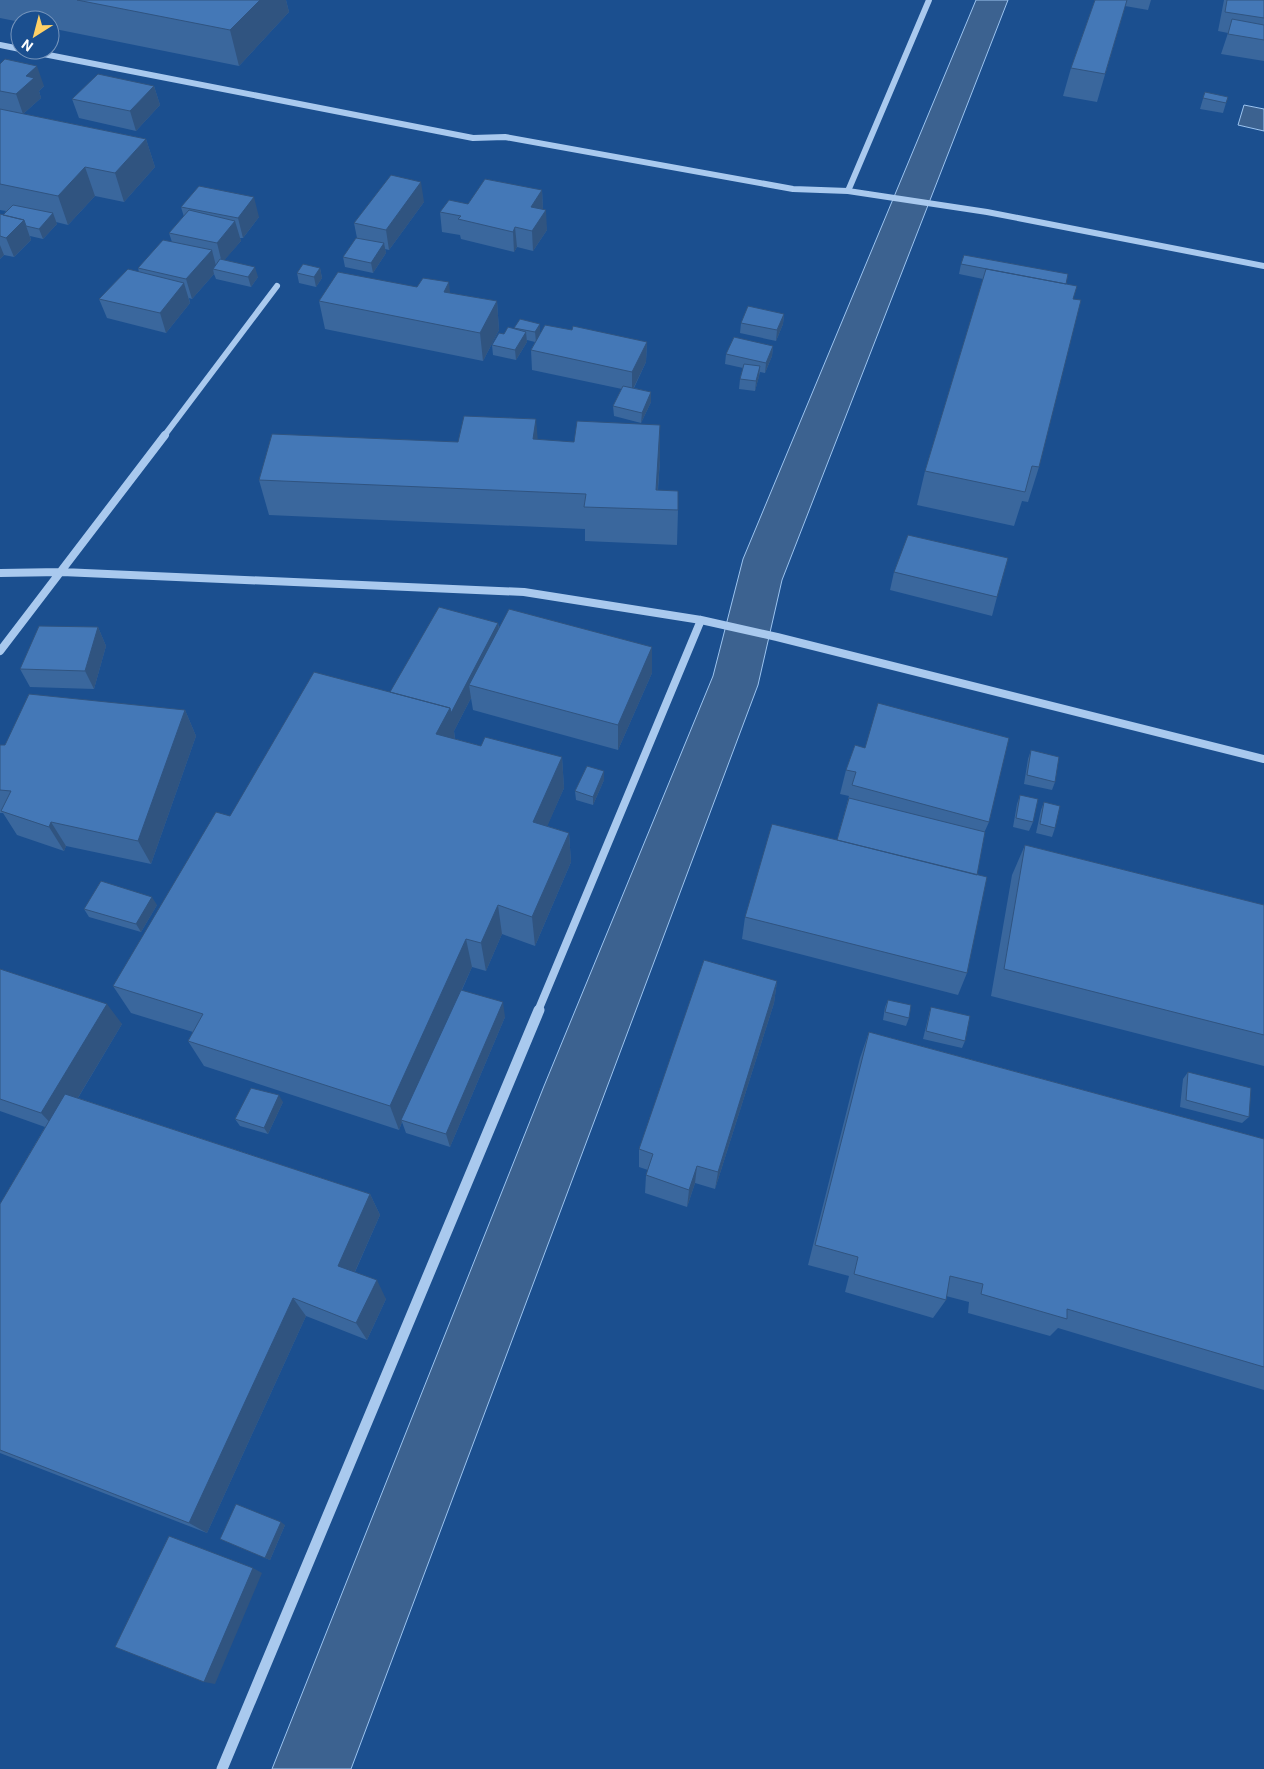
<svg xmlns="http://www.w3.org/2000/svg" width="1264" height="1769" font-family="Roboto,sans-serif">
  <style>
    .water { fill: #3c6290; stroke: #9cc4f0 }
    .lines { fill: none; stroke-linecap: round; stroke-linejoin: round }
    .minor-far2 { stroke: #a9c9ee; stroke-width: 6 }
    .minor-far1 { stroke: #a9c9ee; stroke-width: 8 }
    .minor { stroke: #a9c9ee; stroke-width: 11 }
    .wall { fill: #3a679d }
    .shaded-wall { fill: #305480 }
    .building { fill: #4478b7; stroke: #305480 }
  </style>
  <rect width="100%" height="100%" fill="#1b4f8f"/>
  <path class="water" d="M976,0H1008L782,580L758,685L351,1769H272L544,1086L713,676L743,559Z
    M1244,105L1264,109V131L1238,125Z"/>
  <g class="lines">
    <path class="minor-far2" d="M0,45L20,49
      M23,50L473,138L505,137L793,189L848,191L987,212L1264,266
      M848,191L929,0
      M164,436L277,286"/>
    <path class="minor-far1" d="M0,573L62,572L524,592L701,620L777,637L1264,759
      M0,651L165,435
      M538,1011L701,620"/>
    <path class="minor" d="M222,1769L539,1010"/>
  </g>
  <path class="wall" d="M0,0H286L289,12L239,66L50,28V20H20V22L0,18Z
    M1095,0H1151L1148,10L1125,6L1097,102L1063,96L1071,68Z
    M1224,0H1264V61L1221,54L1228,33L1218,31Z
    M0,64L44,86L39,91L41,98L23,114L0,109Z
    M154,86L160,105L136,131L79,118L72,99Z
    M1205,92L1226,103L1223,113L1200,109Z
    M0,109L146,139L155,167L124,202L95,196L68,225L56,222L57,224L43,239L30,236L31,240L14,257L4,255L0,259V214L3,215L6,211L0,210Z
    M542,190L543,210L547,230L533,251L517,247L514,252L461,239L460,235L442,232L440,212L468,204Z
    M424,202L389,250L385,249L386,253L373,273L345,267L343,257L357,238L354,223Z
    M181,207L259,217L243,238H240L241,241L224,260L258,277L251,287L216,279L214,274L192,299L189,298L190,303L166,333L107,318L99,299L139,272L138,268L172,242L169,233L184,217Z
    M961,264L1066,284L1073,299L1039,467L1028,502L1022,501L1014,526L917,505L925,471L983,279L959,274Z
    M320,268L322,278L316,287L299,283L297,273Z
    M450,293L497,301L499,330L483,361L325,329L319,301Z
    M784,314L783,324L776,341L740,333L741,323Z
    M514,328L540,333L572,330L647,342L646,362L634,388L651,392V402L641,423L614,416L613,406L622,389L532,370L531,350L535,342L527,340V342L516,360L493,355L492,345L504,334L515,329Z
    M773,346L772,356L765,373L760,372L759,376L755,391L739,389L740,379L743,368L725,364L726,354Z
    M538,440L660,460L658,490L678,510L677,545L585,541V529L269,515L259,480L458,442Z
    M894,572L997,597L992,616L890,590Z
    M498,623L499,628L652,673L618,750L473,710L471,698L454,731L455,739L481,746L562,757L564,788L547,826L569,833L571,862L535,946L502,934L486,971L472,967L462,990L505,1017L450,1147L406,1133L402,1122L399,1130L204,1066L188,1041L193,1032L131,1013L113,986L230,816L390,692Z
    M98,627L106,646L94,689L30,687L20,669Z
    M185,710L196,736L151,864L66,846L64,851L17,835L3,813H0V745H5Z
    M855,745L989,822L984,833L977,875L967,973L958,995L742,939L745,917L837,840L849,796L840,794L846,770Z
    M1031,750L1055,782L1052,790L1024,784L1028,759Z
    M604,780L593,805L576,800L575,791Z
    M1020,795L1033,822L1029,831L1013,827L1017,804Z
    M1044,802L1055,828L1052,837L1036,833L1041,810Z
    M1025,845L1264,905V1066L991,996L1012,875Z
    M157,905L141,932L89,917L84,909Z
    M0,969L122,1024L78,1098L370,1194L380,1215L355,1272L386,1299L367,1340L306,1316L207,1533L0,1453V1204L45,1127L0,1111Z
    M777,981L774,1003L715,1189L695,1183L687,1207L645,1193L646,1175L648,1170L639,1167V1149Z
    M888,1000L909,1018L906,1026L883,1020L885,1007Z
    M931,1007L965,1041L962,1048L923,1039L929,1014Z
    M869,1032L1264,1139V1390L1058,1328L1050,1336L968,1313L969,1302L946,1296V1300L933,1318L845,1292L849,1276L808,1265L860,1058Z
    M1188,1072L1249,1117L1242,1123L1180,1107L1183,1079Z
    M283,1102L268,1134L240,1126L235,1119Z
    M285,1525L270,1560L220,1539Z"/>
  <path class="shaded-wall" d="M260,0H286L289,12L239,66L230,30Z
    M37,66L44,86L39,91L41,98L23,114L16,94L26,76Z
    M154,86L160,105L136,131L130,111Z
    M146,139L155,167L124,202L115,173Z
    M85,167L95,196L68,225L58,196Z
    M421,182L424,202L389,250L386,230Z
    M542,190L543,210L531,207Z
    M254,197L259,217L243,238L238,218Z
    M546,210L547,230L533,251L532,231Z
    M53,213L57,224L43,239L39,229Z
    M24,220L31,240L14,257L6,238Z
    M235,221L241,241L222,263L217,243Z
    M515,227L517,247L514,252L513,232Z
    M384,243L386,253L373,273L371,263Z
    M0,245L4,255L0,259Z
    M212,250L217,270L213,269L214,274L192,299L186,279Z
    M255,267L258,277L251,287L248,277Z
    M320,268L322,278L316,287L314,277Z
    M449,282L452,311L444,292Z
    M184,283L190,303L166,333L160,313Z
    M497,301L499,330L483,361L480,333Z
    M784,314L783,324L776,341L777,330Z
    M540,324V334L536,342L535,332Z
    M526,332L527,342L516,360L515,350Z
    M647,342L646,362L632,391V372Z
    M773,346L772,356L765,373L766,363Z
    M760,366L759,376L755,391L756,381Z
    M651,392V402L641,423L642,413Z
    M536,419L539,454L533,439Z
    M660,425V460L656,510V490Z
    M498,623L500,641L469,685L471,698L454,731L455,740L436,734L450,708Z
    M98,627L106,646L94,689L85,671Z
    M652,647V673L618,750V725Z
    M185,710L196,736L151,864L138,841Z
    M562,757L564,788L536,852L533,822Z
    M604,771V780L593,805V797Z
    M51,822L66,846L64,851L49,827Z
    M569,833L571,862L535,946L532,917Z
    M152,897L157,905L141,932L136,924Z
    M498,905L502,934L486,971L481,943Z
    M466,939L472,967L403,1120H401L402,1122L399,1130L390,1106Z
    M777,981L774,1003L715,1189L718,1172Z
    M503,1002L505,1017L450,1147L446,1134Z
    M107,1004L122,1024L58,1131L41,1113Z
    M279,1095L283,1102L268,1134L264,1128Z
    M697,1166L695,1183L687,1207L689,1190Z
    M370,1194L380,1215L349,1285L338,1266Z
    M377,1280L386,1299L367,1340L356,1323Z
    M293,1298L306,1316L207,1533L189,1523Z
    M281,1522L285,1525L270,1560L265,1558Z
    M253,1568L262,1573L215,1684L204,1682Z"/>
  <path class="building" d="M77,0H260L230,30Z
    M1095,0H1127L1105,74L1071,68Z
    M1227,0H1264V18L1225,12Z
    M1232,19L1264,25V40L1228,34Z
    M5,59L37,66L26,76L34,78L16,94L0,91V64Z
    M98,74L154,86L130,111L72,99Z
    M1205,92L1228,97L1226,103L1203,98Z
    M0,109L146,139L115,173L85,167L58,196L0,184Z
    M391,175L421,182L386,230L354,223Z
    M485,179L542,190L531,207L546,210L532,231L515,227L513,232L458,219L461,216L440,212L449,200L468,204Z
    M199,186L254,197L238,218L181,207Z
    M13,205L53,213L39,229L26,226L24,220L3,215Z
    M189,210L235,221L217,243L169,233Z
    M0,214L24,220L6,238L0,236Z
    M356,238L384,243L371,263L343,257Z
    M163,240L212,250L186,279L138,268Z
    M964,255L1068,274L1066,284L961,264Z
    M220,259L255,267L248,277L213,269Z
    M303,264L320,268L314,277L297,273Z
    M128,269L184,283L160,313L99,299Z
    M986,269L1077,286L1073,299L1081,300L1039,467L1032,466L1025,492L925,471Z
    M338,272L417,287L423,278L449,282L444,292L497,301L480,333L319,301Z
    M748,306L784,314L777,330L741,323Z
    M520,319L540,324L535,332L514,328Z
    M545,325L572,330L573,326L647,342L632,372L531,350Z
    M508,327L526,332L515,350L492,345L499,333L504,334Z
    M734,337L773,346L766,363L726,354Z
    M744,364L760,366L756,381L740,379Z
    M623,386L651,392L642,413L613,406Z
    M464,416L536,419L533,439L574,442L577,421L660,425L656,490L678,491V510L584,507L586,494L259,480L272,434L458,442Z
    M908,535L1008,558L997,597L894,572Z
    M439,607L498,623L451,713L450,708L390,692Z
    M509,609L652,647L618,725L469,685Z
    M39,626L98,627L85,671L20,669Z
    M314,672L450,708L436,734L481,746L485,737L562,757L533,822L569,833L532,917L498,905L481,943L466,939L390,1106L188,1041L203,1014L113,986L216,812L230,816Z
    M29,694L185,710L138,841L51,822L49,827L1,811L11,791L0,790V745H5Z
    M878,703L1009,738L989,822L852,785L856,772L846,770L855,745L865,748Z
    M1031,750L1059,757L1055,782L1027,775Z
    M587,766L604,771L593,797L575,791Z
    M1020,795L1038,799L1033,822L1016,818Z
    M849,798L985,832L977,875L837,840Z
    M1044,802L1060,806L1055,828L1040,824Z
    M772,824L987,877L967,973L745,917Z
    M1025,845L1264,905V1035L1004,969Z
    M101,881L152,897L136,924L84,909Z
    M704,960L777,981L718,1172L697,1166L689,1190L646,1175L653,1154L639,1149Z
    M0,969L107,1004L41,1113L0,1099Z
    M461,990L503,1002L446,1134L401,1120Z
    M888,1000L911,1005L909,1018L885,1012Z
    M931,1007L970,1016L965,1041L926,1031Z
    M869,1032L1264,1139V1367L1067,1309V1319L981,1294L983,1284L950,1276L946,1300L854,1274L858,1257L815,1245Z
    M1188,1072L1251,1088L1249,1117L1186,1100Z
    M251,1088L279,1095L264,1128L235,1119Z
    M65,1094L370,1194L338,1266L377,1280L356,1323L293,1298L189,1523L0,1450V1204Z
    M236,1504L281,1522L265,1558L220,1539Z
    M169,1536L253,1568L204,1682L115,1647Z"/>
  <g transform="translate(35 35) rotate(216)"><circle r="24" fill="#1b4f8f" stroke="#7695bc"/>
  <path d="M0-4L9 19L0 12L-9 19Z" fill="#ffd166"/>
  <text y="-8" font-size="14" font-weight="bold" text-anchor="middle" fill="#ffffff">N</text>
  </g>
</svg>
